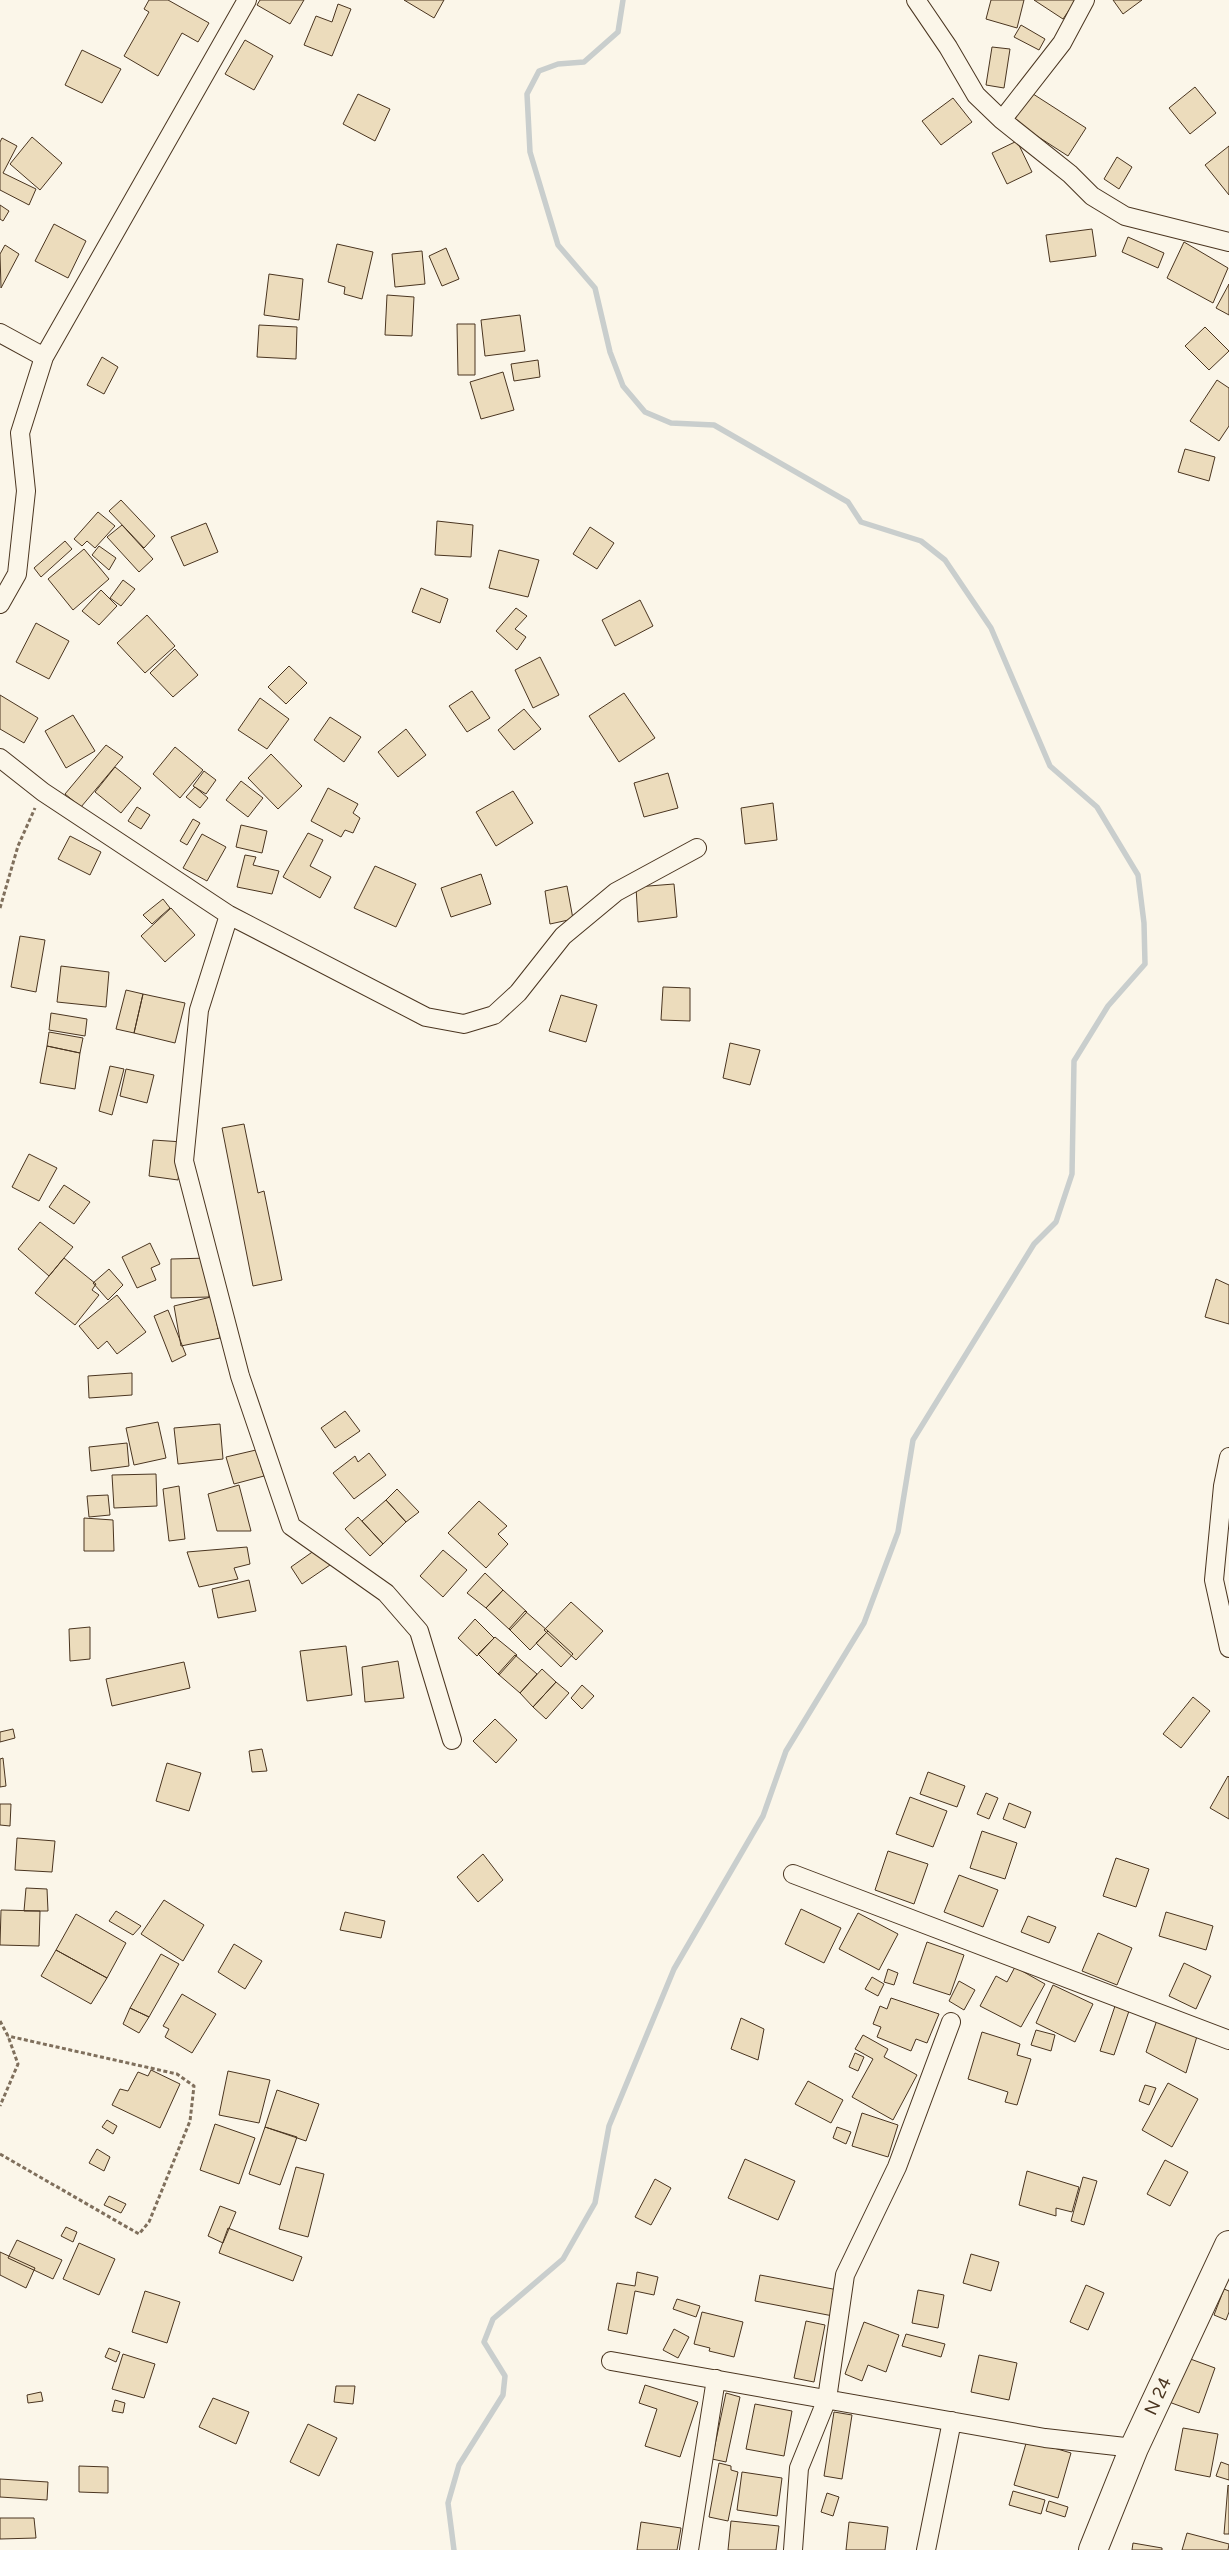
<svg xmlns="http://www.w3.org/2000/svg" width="1229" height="2550" font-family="Figtree,sans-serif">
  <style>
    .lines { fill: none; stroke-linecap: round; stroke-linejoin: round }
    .stream { stroke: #c9cecd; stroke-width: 5.5 }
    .building { fill: #ecdcbc; stroke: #4a3520 }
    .minor-casing { stroke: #4a3520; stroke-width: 20 }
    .primary-casing { stroke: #4a3520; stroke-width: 30 }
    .path { stroke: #7f6f5c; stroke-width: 3; stroke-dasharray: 4 2.5; stroke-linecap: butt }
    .minor { stroke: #fbf6e9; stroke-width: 18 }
    .primary { stroke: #fbf6e9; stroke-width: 28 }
    .labels { text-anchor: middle; stroke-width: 4; stroke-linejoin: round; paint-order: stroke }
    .street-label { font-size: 18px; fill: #4a3520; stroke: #fbf6e9 }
  </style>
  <rect width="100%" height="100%" fill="#fbf6e9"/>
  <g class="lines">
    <path class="stream" d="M454,2550L448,2503L459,2465L503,2395L505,2376L484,2342L493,2319L563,2259L595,2203L609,2126L674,1969L763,1816L786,1751L864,1623L898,1532L913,1440L1034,1244L1056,1222L1072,1174L1074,1061L1108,1006L1145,964L1144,923L1138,875L1097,807L1050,766L991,628L945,560L921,541L861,522L848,502L714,425L671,423L645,412L623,386L610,352L595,288L558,245L530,152L527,94L539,71L558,64L584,62L618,32L623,0"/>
  </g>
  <path class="building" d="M149,0H168L209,23L198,42L182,33L158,76L124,56L149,12L144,9Z
    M260,0H304L290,24L257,5Z
    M404,0H444L434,18Z
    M991,0H1024L1017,28L986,19Z
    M1034,0H1076L1063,19Z
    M1113,0H1142L1123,14Z
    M338,4L351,9L332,56L304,45L316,16L332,22Z
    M1021,25L1045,39L1039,50L1014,37Z
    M245,40L273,56L254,90L225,74Z
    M992,47L1010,49L1004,88L986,85Z
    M82,50L121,69L102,103L65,85Z
    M1195,87L1216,113L1190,134L1169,108Z
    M1030,92L1086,128L1068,156L1012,120Z
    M358,94L390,109L375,141L343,124Z
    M953,98L972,122L941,145L922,121Z
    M32,137L62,163L40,190L10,164Z
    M2,138L17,146L3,173L36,189L29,205L0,190V142Z
    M1017,141L1032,172L1007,184L992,153Z
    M1229,146V195L1205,165Z
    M1117,157L1132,167L1119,189L1104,179Z
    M0,205L9,211L3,221L0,219Z
    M54,224L86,241L68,278L35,261Z
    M1092,229L1096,256L1050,262L1046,235Z
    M1128,237L1164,253L1158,268L1122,252Z
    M1184,242L1228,268L1213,303L1167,278Z
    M337,244L373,252L362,299L344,294L345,287L328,282Z
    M5,245L19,254L1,288L0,254Z
    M446,248L459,279L442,286L429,256Z
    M422,251L425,284L395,287L392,254Z
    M269,274L303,279L299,320L264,315Z
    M1229,284V315L1216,308Z
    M387,295L414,297L412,336L385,335Z
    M520,315L525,351L485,356L481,320Z
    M457,324H475V375H458Z
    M259,325L297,327L296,359L257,357Z
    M1205,327L1229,351L1209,370L1185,346Z
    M102,357L118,367L104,394L87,385Z
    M538,360L540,377L514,381L511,364Z
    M503,372L514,410L481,419L470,382Z
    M1217,380L1229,388V426L1219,441L1190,421Z
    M1185,449L1215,457L1209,481L1178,472Z
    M121,500L155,536L144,548L109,511Z
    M98,512L115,526L95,548L87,541L82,546L74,539Z
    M437,521L473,525L471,557L435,555Z
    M206,523L218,552L184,566L171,537Z
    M122,525L153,559L139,572L107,537Z
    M590,527L614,543L597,569L573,554Z
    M65,541L72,549L41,577L34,568Z
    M99,546L116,558L109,570L92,555Z
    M84,549L109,579L73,610L48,579Z
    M499,550L539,560L528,597L489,588Z
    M123,580L135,589L121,606L110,598Z
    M421,588L448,599L440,623L412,612Z
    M101,590L117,606L99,625L82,611Z
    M640,600L653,626L615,646L602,620Z
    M516,608L527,616L515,629L526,637L517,650L496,631Z
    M147,615L175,646L145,673L117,643Z
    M36,623L69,641L49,679L16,662Z
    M175,649L198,675L173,697L150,673Z
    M540,657L559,695L533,708L515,670Z
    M289,666L307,683L286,704L268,687Z
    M472,691L490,718L467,732L449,706Z
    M624,693L655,738L619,762L589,716Z
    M0,695L38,718L24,743L0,729Z
    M260,698L289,719L267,749L238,730Z
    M524,709L541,729L514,750L498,730Z
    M73,715L95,751L66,768L45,731Z
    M330,717L361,737L344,762L314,740Z
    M406,729L426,755L398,777L378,752Z
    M106,745L123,757L81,807L65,794Z
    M175,747L203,770L180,798L153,774Z
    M271,754L302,786L278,809L248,778Z
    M115,767L141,788L121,813L95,792Z
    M204,771L216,780L206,794L193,786Z
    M668,773L678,808L644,817L634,783Z
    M241,781L263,798L248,817L226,800Z
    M195,787L208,798L200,808L186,797Z
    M328,788L358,804L353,813L360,818L353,833L345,830L341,837L311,821Z
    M513,791L533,823L496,846L476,812Z
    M773,803L777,840L745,844L741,808Z
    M137,807L150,815L141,829L128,821Z
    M193,819L200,823L187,845L180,841Z
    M241,825L267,831L262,853L236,847Z
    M308,833L323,840L310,866L331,877L320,898L283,877Z
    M202,834L226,847L207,881L183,868Z
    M70,836L101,852L90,875L58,859Z
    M245,855L256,857L253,865L279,871L272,894L237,887Z
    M375,866L416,884L396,927L354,908Z
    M481,874L491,904L451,917L441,888Z
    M674,884L677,917L638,922L636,887Z
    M567,886L573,919L550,924L545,891Z
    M163,899L170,908L152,924L143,915Z
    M171,908L195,935L165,962L141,936Z
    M20,936L45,940L36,992L11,987Z
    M61,966L109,972L106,1007L57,1002Z
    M663,987L690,988V1021L661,1020Z
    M126,990L143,994L134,1033L116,1029Z
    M143,994L185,1003L175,1043L134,1033Z
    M561,995L597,1005L586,1042L549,1031Z
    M51,1013L87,1019L85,1036L49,1030Z
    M49,1032L83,1038L80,1053L47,1046Z
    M730,1043L760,1050L750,1085L723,1078Z
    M47,1046L80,1053L75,1089L40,1083Z
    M110,1066L124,1069L112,1115L99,1111Z
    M126,1069L154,1075L147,1103L120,1096Z
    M244,1124L258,1193L264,1191L282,1280L253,1286L222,1128Z
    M153,1140L183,1142L178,1180L149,1176Z
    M29,1154L57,1168L39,1201L12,1187Z
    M64,1185L90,1202L74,1224L49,1207Z
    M40,1222L73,1247L49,1276L18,1249Z
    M150,1243L160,1264L151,1268L156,1280L137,1288L122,1257Z
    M64,1258L96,1284L92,1290L99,1295L75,1325L35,1293Z
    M209,1258V1297L171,1298V1259Z
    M109,1269L123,1285L108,1300L93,1283Z
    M1216,1279L1229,1285V1324L1205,1317Z
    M117,1295L146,1332L117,1354L107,1341L98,1349L79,1326Z
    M211,1297L220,1338L181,1346L174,1306Z
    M168,1310L186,1355L172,1362L154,1316Z
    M132,1373V1395L89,1398L88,1376Z
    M345,1411L360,1431L335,1448L321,1428Z
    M158,1422L166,1458L134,1465L126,1428Z
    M220,1424L223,1459L178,1464L174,1428Z
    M127,1443L129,1466L91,1471L89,1447Z
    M256,1450L264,1476L234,1484L226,1457Z
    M369,1453L386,1475L354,1499L333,1473L355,1456L358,1462Z
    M156,1474L157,1506L114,1508L112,1475Z
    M239,1485L251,1531H217L208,1494Z
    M179,1486L185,1539L169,1541L163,1489Z
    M397,1489L419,1512L406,1522L386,1500Z
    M108,1495L110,1515L89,1517L87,1496Z
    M386,1500L406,1522L383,1544L362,1521Z
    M479,1501L507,1526L498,1534L508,1544L486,1568L448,1533Z
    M358,1517L383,1544L370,1556L345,1529Z
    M84,1518L113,1520L114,1551H84Z
    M247,1547L250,1564L234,1568L238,1579L199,1587L187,1552Z
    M318,1548L330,1565L302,1584L291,1567Z
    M443,1550L467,1570L443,1597L420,1576Z
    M485,1573L503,1590L486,1608L467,1593Z
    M249,1580L256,1611L218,1618L212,1589Z
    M503,1590L527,1612L510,1630L486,1608Z
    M571,1602L603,1631L576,1660L544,1630Z
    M525,1611L548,1631L530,1650L509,1629Z
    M475,1619L494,1638L477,1656L458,1638Z
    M90,1627V1659L70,1661L69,1629Z
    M548,1631L573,1654L561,1667L536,1643Z
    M495,1637L517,1655L499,1675L478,1654Z
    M346,1646L352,1695L307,1701L300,1651Z
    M515,1655L537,1674L520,1693L498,1674Z
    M398,1661L404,1698L365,1702L362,1667Z
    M184,1662L190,1688L112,1706L106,1679Z
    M542,1669L556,1682L533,1707L520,1693Z
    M556,1682L569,1693L546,1719L533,1707Z
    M582,1685L594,1696L582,1709L571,1698Z
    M1193,1697L1210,1711L1181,1748L1163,1734Z
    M495,1719L517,1740L496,1763L473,1741Z
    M13,1729L15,1738L0,1742V1732Z
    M262,1749L267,1771L252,1772L249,1751Z
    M3,1758L6,1786L0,1787V1759Z
    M167,1763L201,1773L189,1811L156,1801Z
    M928,1772L965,1786L957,1807L920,1794Z
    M1228,1776L1229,1777V1819L1210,1808Z
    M986,1793L998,1798L989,1819L977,1814Z
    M910,1797L947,1811L933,1847L896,1834Z
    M1009,1803L1031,1812L1025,1828L1003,1819Z
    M0,1804H11L10,1826L0,1825Z
    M982,1831L1017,1843L1005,1879L970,1868Z
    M17,1838L55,1841L52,1872L15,1870Z
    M888,1851L928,1864L914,1904L875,1890Z
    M483,1854L503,1880L478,1902L457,1877Z
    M1116,1858L1149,1869L1136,1907L1103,1896Z
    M959,1875L998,1890L983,1927L944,1912Z
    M26,1888L47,1889L48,1911H24Z
    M164,1900L204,1925L183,1961L141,1934Z
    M801,1909L841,1928L824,1963L785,1944Z
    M1,1910L40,1911L39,1946L0,1945Z
    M116,1911L141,1926L133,1935L109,1921Z
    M345,1912L385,1921L381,1938L340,1930Z
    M1166,1912L1213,1926L1206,1950L1159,1936Z
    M858,1913L898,1934L879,1970L839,1949Z
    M76,1914L126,1943L107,1978L56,1950Z
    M1028,1916L1056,1927L1049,1943L1021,1932Z
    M1098,1933L1132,1948L1117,1985L1082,1971Z
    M927,1942L964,1955L950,1995L913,1983Z
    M234,1944L262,1961L245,1989L218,1972Z
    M56,1950L107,1978L91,2004L41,1976Z
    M161,1954L179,1964L149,2017L130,2008Z
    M1184,1963L1211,1976L1196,2009L1169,1996Z
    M1015,1967L1045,1984L1021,2027L980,2006L996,1976L1007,1982Z
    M888,1969L898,1973L894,1985L884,1982Z
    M872,1977L884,1984L878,1996L865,1989Z
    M959,1981L975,1990L964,2010L949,2001Z
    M1053,1985L1093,2004L1075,2042L1036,2023Z
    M182,1994L216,2014L192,2053L165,2037L169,2029L163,2026Z
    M891,1998L939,2014L927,2043L916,2039L911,2051L877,2037L881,2027L873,2024L880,2006L887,2009Z
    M1115,2006L1129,2011L1114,2055L1100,2051Z
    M130,2008L149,2017L139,2033L123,2024Z
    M1158,2017L1198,2033L1186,2073L1146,2052Z
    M741,2018L764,2029L758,2060L731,2049Z
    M1036,2030L1055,2035L1051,2051L1031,2045Z
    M982,2032L1020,2044L1017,2055L1031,2059L1017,2105L1005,2102L1008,2092L968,2079Z
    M863,2035L888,2049L884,2057L917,2075L893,2120L852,2097L873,2059L855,2049Z
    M855,2053L864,2057L858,2071L849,2067Z
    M151,2070L180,2084L160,2128L112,2105L120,2089L128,2091L138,2072L148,2076Z
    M228,2071L270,2080L259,2123L219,2115Z
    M808,2081L843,2100L831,2123L795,2104Z
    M1168,2083L1198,2099L1172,2147L1142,2130Z
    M1145,2085L1156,2088L1149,2105L1139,2101Z
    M277,2090L319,2104L306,2141L265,2127Z
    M862,2113L898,2125L888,2157L852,2146Z
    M107,2120L117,2126L113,2134L102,2127Z
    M215,2124L255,2138L239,2184L200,2170Z
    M265,2127L297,2137L280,2185L249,2174Z
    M837,2127L851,2132L846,2144L833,2138Z
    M97,2149L110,2157L104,2171L89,2163Z
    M745,2159L795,2181L778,2220L728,2198Z
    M1165,2160L1188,2172L1170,2206L1147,2194Z
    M296,2167L324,2174L308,2237L279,2229Z
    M1027,2171L1079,2187L1072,2212L1056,2208V2216L1019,2205Z
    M1083,2177L1097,2181L1084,2225L1071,2221Z
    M655,2179L671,2188L651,2225L635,2217Z
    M109,2196L126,2204L121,2213L104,2205Z
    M220,2206L236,2212L223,2243L208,2236Z
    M66,2227L77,2232L73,2242L61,2236Z
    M228,2228L302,2257L293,2281L219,2253Z
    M17,2240L62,2260L53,2279L8,2258Z
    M79,2243L115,2259L99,2295L63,2279Z
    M0,2252L35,2268L26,2288L0,2275Z
    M971,2254L999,2262L991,2291L963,2283Z
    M637,2272L658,2277L654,2295L635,2291L627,2334L608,2330L617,2283L635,2286Z
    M760,2275L838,2290L833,2316L755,2301Z
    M1086,2285L1104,2293L1088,2330L1070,2322Z
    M1224,2289L1229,2291V2312L1226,2320L1214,2315Z
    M918,2290L944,2295L938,2328L912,2323Z
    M145,2291L180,2302L167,2343L132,2332Z
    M677,2299L700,2306L696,2317L673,2309Z
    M702,2312L743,2322L734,2357L709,2351L710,2348L694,2344Z
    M806,2321L825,2325L814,2382L794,2378Z
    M864,2322L899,2335L886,2372L868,2365L862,2381L845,2374Z
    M674,2329L689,2337L678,2358L663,2350Z
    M906,2334L945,2344L941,2357L902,2346Z
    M109,2348L120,2352L116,2362L105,2357Z
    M123,2354L155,2364L144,2398L112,2389Z
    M979,2355L1017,2363L1009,2400L971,2392Z
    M1185,2357L1215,2368L1199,2413L1169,2402Z
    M645,2385L698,2402L680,2457L645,2446L657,2409L639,2403Z
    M336,2386H355L353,2404L334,2402Z
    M41,2392L43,2401L28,2403L27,2395Z
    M726,2393L740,2397L726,2462L712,2459Z
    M213,2398L249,2412L236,2444L199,2427Z
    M115,2400L125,2403L123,2413L112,2411Z
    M755,2404L792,2411L784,2456L746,2449Z
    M834,2412L852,2415L842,2479L824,2476Z
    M308,2424L337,2438L319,2476L290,2462Z
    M1183,2428L1218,2434L1210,2477L1175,2470Z
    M1027,2440L1071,2453L1058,2498L1014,2485Z
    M1221,2462L1229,2465V2480L1216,2476Z
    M719,2463L731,2466V2470L738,2472L728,2521L709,2517Z
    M79,2466L108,2467V2493L79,2492Z
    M742,2472L782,2478L777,2516L737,2510Z
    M0,2479L48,2482L47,2500L0,2497Z
    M1228,2485L1229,2486V2534H1224Z
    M1013,2491L1045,2500L1041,2514L1009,2505Z
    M827,2493L839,2497L833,2516L821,2512Z
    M1049,2501L1068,2507L1065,2517L1046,2511Z
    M0,2518H34L36,2538L0,2539Z
    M731,2521L779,2526L776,2550H728Z
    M641,2522L681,2528L677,2550H637Z
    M849,2522L888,2527L885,2550H846Z
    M1187,2533L1229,2544L1228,2550H1182Z
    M1133,2543L1162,2548V2550H1132Z"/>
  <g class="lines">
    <defs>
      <path id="minor" d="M916,0L948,47L976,95L1002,120L1070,174L1092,196L1125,216L1229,242
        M1002,120L1062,43L1085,0
        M0,333L44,357
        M0,604L17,574L26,491L20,433L44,357L247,0
        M0,758L43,792L229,915L426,1017L464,1024L494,1015L518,993L563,936L616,892L697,848
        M229,915L199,1010L184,1161L240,1376L291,1526L386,1593L419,1631L452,1740
        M1229,1457L1223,1486L1214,1580L1229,1648
        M793,1874L1229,2040
        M611,2361L1045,2438L1134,2448
        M689,2550L716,2379
        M793,2550L799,2468L827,2399L845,2275L897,2167L951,2022
        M926,2550L952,2421"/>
      <path id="primary" d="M1093,2550L1134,2448L1229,2245"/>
    </defs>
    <use href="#minor" class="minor-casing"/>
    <use href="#primary" class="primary-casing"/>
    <path class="path" d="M0,908L18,846L35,808
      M0,2021L8,2036L18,2064L0,2106
      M0,2154L139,2234L149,2222L190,2121L194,2086L177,2074L8,2036"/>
    <use href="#minor" class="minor"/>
    <use href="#primary" class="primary"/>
  </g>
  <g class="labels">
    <g class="street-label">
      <text transform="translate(1158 2396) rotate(-65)" y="6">N 24</text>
    </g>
  </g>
</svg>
